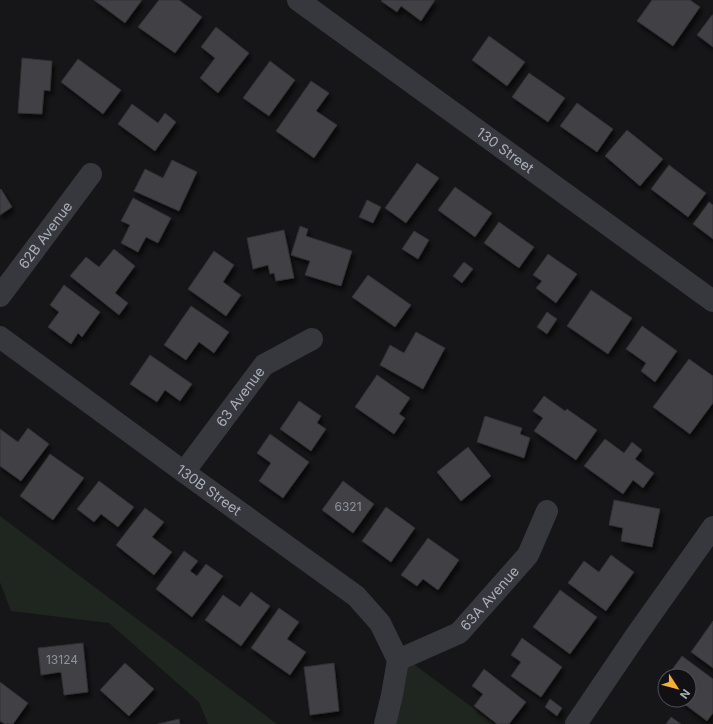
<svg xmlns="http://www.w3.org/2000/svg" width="713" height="724" font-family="Inter,sans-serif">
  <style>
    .green { fill: #1e261f }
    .building { fill: #404145; stroke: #303034; filter: url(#shadow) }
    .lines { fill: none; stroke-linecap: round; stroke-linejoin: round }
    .minor { stroke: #37383d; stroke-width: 22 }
    .labels { text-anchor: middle; stroke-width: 3; stroke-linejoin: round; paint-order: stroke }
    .number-label { font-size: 12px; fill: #8e929b }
    .street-label { font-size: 14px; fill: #a8adb8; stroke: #111113 }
  </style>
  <defs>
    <filter id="shadow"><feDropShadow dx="2.5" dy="4.5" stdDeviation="2" flood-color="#0009"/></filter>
  </defs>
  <rect width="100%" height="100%" fill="#161618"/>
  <path class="green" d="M0,516L277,724H208L199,702L109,623L11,611L0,582Z
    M412,663L495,724H389L403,668Z"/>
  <path class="building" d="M94,0H142L125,23Z
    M159,0H179L202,17L175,53L138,27Z
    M382,0H435L421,21L401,6L397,12L381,1Z
    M652,0H690L700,7L673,46L637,21Z
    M712,15H713V47L697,35Z
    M216,27L249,53L218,93L200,78L215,58L201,47Z
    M489,36L525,62L507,86L472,60Z
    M22,58L52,61L50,91L44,90L42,114L18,113Z
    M78,59L121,90L103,114L61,82Z
    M270,61L295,80L269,116L243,98Z
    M529,73L565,98L548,122L512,97Z
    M311,81L329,93L316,111L337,125L314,158L276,131Z
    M577,103L613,129L597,152L560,126Z
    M132,104L158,123L165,113L176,122L155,151L118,124Z
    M627,130L663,159L640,186L605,156Z
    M172,160L197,172L179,211L134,191L145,169L163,178Z
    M417,163L439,178L406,223L385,208Z
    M669,165L706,193L688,217L651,189Z
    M455,187L492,213L475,237L438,210Z
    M1,189L12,207L0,215V190Z
    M133,198L171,218L158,243L146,237L138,252L121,243L130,225L121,221Z
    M367,200L381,207L373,223L359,217Z
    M709,202L713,205V239L693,224Z
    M499,222L534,247L519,268L484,243Z
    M300,226L308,229L306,236L352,251L341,286L305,275L310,261L291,255Z
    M284,230L294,278L276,281L274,273L270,274L268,265L253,269L247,238Z
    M414,231L429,240L418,259L402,249Z
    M114,249L135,266L115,293L128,303L119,315L70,276L86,257L99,267Z
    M214,251L234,265L223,282L241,295L226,316L188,289Z
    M548,254L577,274L556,303L536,288L542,281L533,275Z
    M464,262L473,269L462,283L453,276Z
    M368,275L411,305L395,327L352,297Z
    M64,285L100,312L82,337L78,333L71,344L48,327L59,312L50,305Z
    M591,290L632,318L608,354L567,326Z
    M191,306L229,332L214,353L199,342L186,360L164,345Z
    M547,312L557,319L547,334L537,327Z
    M642,326L677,351L655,382L641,371L646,363L626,349Z
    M416,332L445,348L423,389L380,365L390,345L404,353Z
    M150,355L192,384L180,401L165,390L157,402L130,384Z
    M689,359L713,376V403L690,434L653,407Z
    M377,375L410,398L399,414L405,418L394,434L355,407Z
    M544,396L565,411L567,409L597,430L576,460L534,431L543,418L533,411Z
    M299,401L321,416L317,423L326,429L311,451L280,429Z
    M485,416L522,428L520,434L530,438L524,458L477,442Z
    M28,428L49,444L21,481L0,466V429L18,442Z
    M270,434L309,462L283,498L259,481L271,463L257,453Z
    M605,439L624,453L632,442L642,450L635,459L654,473L643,488L633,480L623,494L584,466Z
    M468,447L491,476L461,501L437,472Z
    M50,454L84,478L53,520L20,496Z
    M99,481L134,507L118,527L101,514L94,522L77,509Z
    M343,481L374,504L353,533L322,510Z
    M614,500L660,509L652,547L621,541L623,528L609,525Z
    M386,507L415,528L391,562L362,541Z
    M145,508L164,522L152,537L172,552L154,575L116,545Z
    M428,538L459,560L438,590L423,579L417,586L401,575Z
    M184,551L198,561L190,571L197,576L206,564L223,576L192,617L156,589Z
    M611,555L634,572L606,611L568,583L584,561L599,572Z
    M560,590L597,617L570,654L533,627Z
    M251,592L270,606L241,646L205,620L223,595L240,607Z
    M279,608L299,622L287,639L306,652L290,675L251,648Z
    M713,621V668L691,652Z
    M522,638L562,667L541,697L511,676L521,662L511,655Z
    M83,643L88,692L64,695L61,672L41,675L38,648Z
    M682,656L713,679V713L707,721L679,700H689V676H669L668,675Z
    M125,663L154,689L129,716L100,690Z
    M334,663L339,711L310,715L304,667Z
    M484,669L526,702L509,724H497L474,706L483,694L472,686Z
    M0,682L28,703L13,724H5L0,721Z
    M550,699L562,708L557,716L545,707Z
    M671,717L681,724H666Z
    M179,719L180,724H158Z"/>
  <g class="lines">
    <g class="minor">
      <path id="s1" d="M298,0L713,301"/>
      <path id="s2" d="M0,296L91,174"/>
      <path id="s3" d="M0,337L184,472L356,596L380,623L398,660"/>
      <path id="s4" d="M184,472L264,365L312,339"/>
      <path id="s5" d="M398,660L459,633L528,555L547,511"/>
      <path d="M385,724L392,695L398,660"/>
      <path d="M576,724L637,634L713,527"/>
    </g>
  </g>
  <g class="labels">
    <g class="number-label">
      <text x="348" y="511">6321</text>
      <text x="62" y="664">13124</text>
    </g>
    <g class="street-label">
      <text dy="5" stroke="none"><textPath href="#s1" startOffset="256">130 Street</textPath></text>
      <text dy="5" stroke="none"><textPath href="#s2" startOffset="76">62B Avenue</textPath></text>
      <text dy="5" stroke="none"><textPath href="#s4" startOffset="94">63 Avenue</textPath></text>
      <text dy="5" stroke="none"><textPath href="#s3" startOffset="259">130B Street</textPath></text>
      <text dy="5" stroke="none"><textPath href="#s5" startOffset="113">63A Avenue</textPath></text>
    </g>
  </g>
  <g transform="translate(677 688) rotate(126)"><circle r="19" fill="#111113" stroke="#4d4f55"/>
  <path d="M0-3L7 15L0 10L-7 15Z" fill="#f2b134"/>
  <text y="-6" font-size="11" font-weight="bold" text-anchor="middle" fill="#a8adb8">N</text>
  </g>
</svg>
